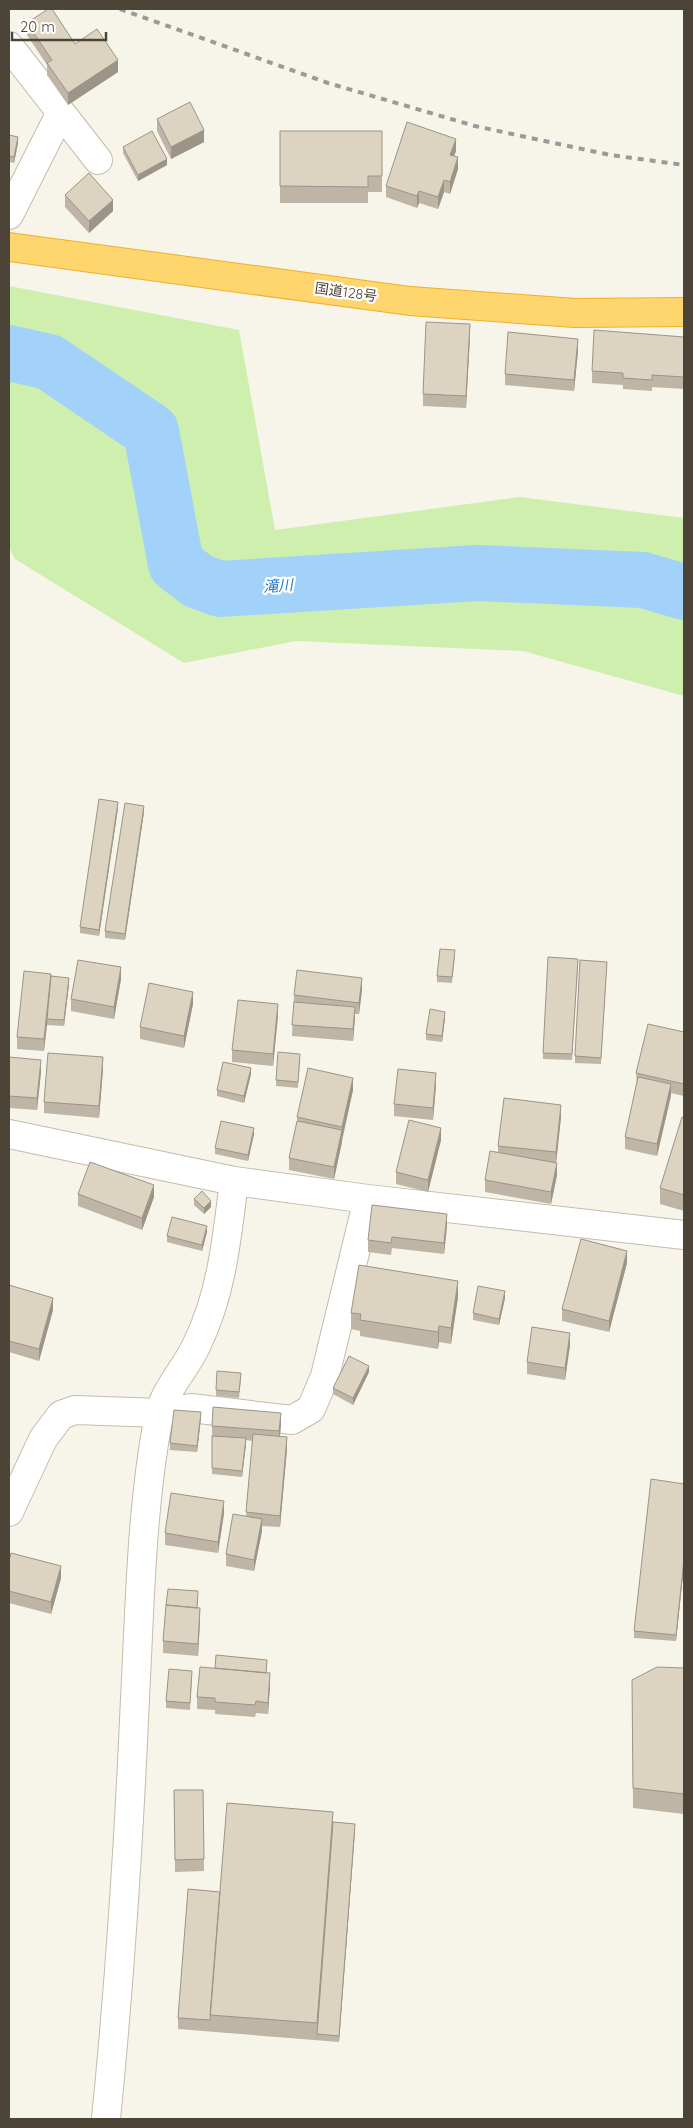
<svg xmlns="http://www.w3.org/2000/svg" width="693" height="2128" font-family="Quicksand,'Noto Sans JP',sans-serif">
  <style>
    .green { fill: #cfefaf }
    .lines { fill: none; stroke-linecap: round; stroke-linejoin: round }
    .river { stroke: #a2d1f9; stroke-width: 56 }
    .minor-casing { stroke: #c4bcac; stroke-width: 30 }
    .highway-casing { stroke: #efb02c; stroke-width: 30 }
    .minor { stroke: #fff; stroke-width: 28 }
    .highway { stroke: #ffd56d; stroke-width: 28 }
    .rail { stroke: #9a9a9a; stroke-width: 4; stroke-dasharray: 6 6; stroke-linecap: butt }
    .wall { fill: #beb5a6 }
    .shaded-wall { fill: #9b9487 }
    .building { fill: #ddd3c1; stroke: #9b9487 }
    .labels { text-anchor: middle; stroke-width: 4.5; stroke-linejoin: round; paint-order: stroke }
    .street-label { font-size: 14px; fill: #4c4537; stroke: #fff }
    .water-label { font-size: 15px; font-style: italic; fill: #2279c6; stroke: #fff }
  </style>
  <rect width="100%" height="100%" fill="#f7f4ea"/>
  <path class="green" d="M9,286L239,330L275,530L520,497L684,518V696L523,651L296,641L184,663L15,559L9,547Z"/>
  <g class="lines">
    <path class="river" d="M9,353L49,362L151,431L176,564L198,581L220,589L477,573L643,580L684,592"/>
    <defs>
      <path id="minor" d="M9,46L98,160
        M9,215L60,114
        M9,1134L234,1181L368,1199L684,1235
        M9,1512L43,1439L61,1415L75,1410L160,1413L191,1408L292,1420L311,1409L325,1376L368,1199
        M106,2119C120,1979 129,1838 135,1698C140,1605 141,1512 158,1420C163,1390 185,1371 197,1344C222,1293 227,1237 234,1181"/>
      <path id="highway" d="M9,247L410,301L575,313L684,312"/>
    </defs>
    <use href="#minor" class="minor-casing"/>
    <use href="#highway" class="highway-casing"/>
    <use href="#minor" class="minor"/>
    <use href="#highway" class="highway"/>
    <path class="rail" d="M120,9L328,83L475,126L610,155L684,165"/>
  </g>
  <path class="wall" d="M27,23L75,44L118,72L68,105L47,75V65L27,35Z
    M157,119L204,142L171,159L157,131Z
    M280,131H382V192H368V203H280Z
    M9,135L18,143L14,163L9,162Z
    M123,147L167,165L138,181L123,153Z
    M456,151L454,156L458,169L450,194L444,192L438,209L419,203L417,208L386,197V186Z
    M65,195L113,211L89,233L65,207Z
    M470,336L466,408L423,406V394Z
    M684,337V389L652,387V391L623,389V385L592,383V371Z
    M578,351L574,391L505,385V374Z
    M118,808L99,936L80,933V927Z
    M144,812L125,940L105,938V931Z
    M455,956L452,983L437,982V976Z
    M607,962L601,1064L575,1063V1056Z
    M578,965L572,1060L543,1059V1053Z
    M51,979L69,984L64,1026L47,1025V1024L44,1051L17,1049V1037Z
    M121,979L114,1019L71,1011V999Z
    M362,990L359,1014H355L353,1041L292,1036L294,995Z
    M193,1004L184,1048L140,1039V1027Z
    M278,1016L273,1066L232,1062V1050Z
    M445,1018L442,1042L426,1040V1034Z
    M684,1032V1096L671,1093L657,1156L625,1149V1137L637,1085L636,1073Z
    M9,1057L41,1072L37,1110L9,1108Z
    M300,1060L298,1088L276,1086V1080Z
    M103,1069L99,1118L44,1113V1102Z
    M251,1074L244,1103L217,1096V1090Z
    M436,1085L433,1120L394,1116V1104Z
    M353,1090L334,1179L289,1170V1158L297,1121V1117Z
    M561,1117L556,1163L557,1175L551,1204L485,1192V1180L498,1153V1146Z
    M684,1118V1211L660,1204V1188Z
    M254,1134L248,1161L215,1154V1148Z
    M441,1140L428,1192L396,1184V1172Z
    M78,1194L154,1197L142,1230L78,1206Z
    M194,1199L211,1207L204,1214L194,1205Z
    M447,1226L444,1254L392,1248L391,1255L368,1252V1240Z
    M207,1232L202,1251L167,1242V1236Z
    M627,1263L609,1332L562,1321V1309Z
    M9,1285L53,1310L39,1361L9,1352Z
    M458,1297L451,1344L439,1342L438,1349L360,1336V1331L351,1329V1313Z
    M505,1298L499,1325L473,1320V1313Z
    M570,1345L565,1380L527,1374V1362Z
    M369,1372L353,1405L333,1394V1388Z
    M241,1380L239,1398L216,1396V1390Z
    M201,1418L197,1452L170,1450V1443Z
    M281,1425L280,1437L287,1449L280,1527L262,1526V1531L254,1571L226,1566V1554L246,1516L253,1441L246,1440L242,1477L212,1474V1426Z
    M684,1484V1565L676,1641L634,1638V1631Z
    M224,1513L218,1553L165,1545V1533Z
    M9,1561L61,1578L51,1614L9,1603Z
    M198,1597L197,1608L200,1620L198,1656L163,1653V1641Z
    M267,1666L266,1673L270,1685L268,1714L256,1713L255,1717L215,1714V1710L197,1709V1697L215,1668Z
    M684,1668V1814L633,1808L632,1680Z
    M192,1677L190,1710L166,1708V1701Z
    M174,1790H203L204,1871L175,1872Z
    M333,1822L355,1830L339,2042L178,2029V2018L220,1892Z"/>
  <path class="shaded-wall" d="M118,60V72L68,105V93Z
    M204,130V142L171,159V147Z
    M18,137V143L14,163V157Z
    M456,139V151L450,167V155Z
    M458,157V169L450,194V182Z
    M167,159V165L138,181V175Z
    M444,180V192L438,209V197Z
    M419,191V203L417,208V196Z
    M113,200V211L89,233V221Z
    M470,324V336L466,408V396Z
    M578,339V351L574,391V380Z
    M118,802V808L99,936V930Z
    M144,806V812L125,940V934Z
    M121,967V979L114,1019V1007Z
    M51,974L47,1024L44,1051V1039Z
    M69,978V984L64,1026V1020Z
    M362,978V990L359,1014V1003Z
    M193,992V1004L184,1048V1036Z
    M278,1004V1016L273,1066V1054Z
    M355,1007V1019L353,1041V1029Z
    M445,1012V1018L442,1042V1036Z
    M103,1057V1069L99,1118V1106Z
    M41,1060V1072L37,1110V1098Z
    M251,1068V1074L244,1103V1096Z
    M436,1073V1085L433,1120V1108Z
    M353,1078V1090L342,1139V1127Z
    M671,1084V1096L657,1156V1144Z
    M561,1105V1117L556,1164V1152Z
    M254,1128V1134L248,1161V1155Z
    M441,1128V1140L428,1192V1180Z
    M342,1130V1142L334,1179V1167Z
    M557,1163V1175L551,1204V1192Z
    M154,1185V1197L142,1230V1218Z
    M211,1201V1207L204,1214V1208Z
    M447,1214V1226L444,1254V1243Z
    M207,1226V1232L202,1251V1245Z
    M627,1251V1263L609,1332V1321Z
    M458,1281V1297L451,1344V1328Z
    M505,1291V1298L499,1325V1319Z
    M53,1298V1310L39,1361V1349Z
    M439,1326V1342L438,1349V1332Z
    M570,1333V1345L565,1380V1368Z
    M369,1366V1372L353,1405V1398Z
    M201,1412V1418L197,1452V1446Z
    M281,1413V1425L279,1443V1431Z
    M287,1437V1449L280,1527V1516Z
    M246,1438V1445L242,1477V1471Z
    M224,1501V1513L218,1553V1542Z
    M262,1519V1531L254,1571V1560Z
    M684,1559V1565L676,1641V1635Z
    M61,1566V1578L51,1614V1602Z
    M200,1608V1620L198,1656V1644Z
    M270,1673V1685L268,1714V1703Z
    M333,1812V1828L317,2040V2023Z
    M355,1824V1830L339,2042V2036Z"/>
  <path class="building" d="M48,9H52L75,44L97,29L118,60L68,93L47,63L52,60L27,23Z
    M190,102L204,130L171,147L157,119Z
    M407,122L456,139L450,155L458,157L450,182L444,180L438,197L419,191L417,196L386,186Z
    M152,131L167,159L138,175L123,147Z
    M280,131H382V176H368V187L280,186Z
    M9,135L18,137L14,157L9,156Z
    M89,173L113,200L89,221L65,195Z
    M426,322L470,324L466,396L423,394Z
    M594,330L684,337V377L652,375V380L623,378V373L592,371Z
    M508,332L578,339L574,380L505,374Z
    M99,799L118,802L99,930L80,927Z
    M125,803L144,806L125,934L105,931Z
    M440,949L455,950L452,977L437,976Z
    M548,957L578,959L572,1054L543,1053Z
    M78,960L121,967L114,1007L71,999Z
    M580,960L607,962L601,1058L575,1056Z
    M297,970L362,978L359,1003L294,995Z
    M24,971L51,974L44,1039L17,1037Z
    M51,976L69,978L64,1020L47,1019Z
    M149,983L193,992L184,1036L140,1027Z
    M238,1000L278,1004L273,1054L232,1050Z
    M294,1002L355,1007L353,1029L292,1025Z
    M430,1009L445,1012L442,1036L426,1034Z
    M648,1024L684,1032V1084L636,1073Z
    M278,1052L300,1054L298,1082L276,1080Z
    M48,1053L103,1057L99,1106L44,1102Z
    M9,1057L41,1060L37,1098L9,1096Z
    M223,1062L251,1068L244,1096L217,1090Z
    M308,1068L353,1078L342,1127L297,1117Z
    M398,1069L436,1073L433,1108L394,1104Z
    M638,1077L671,1084L657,1144L625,1137Z
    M504,1098L561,1105L556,1152L498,1146Z
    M682,1117L684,1118V1195L660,1188Z
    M409,1120L441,1128L428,1180L396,1172Z
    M221,1121L254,1128L248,1155L215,1148Z
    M297,1121L342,1130L334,1167L289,1158Z
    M490,1151L557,1163L551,1192L485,1180Z
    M90,1162L154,1185L142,1218L78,1194Z
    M202,1191L211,1201L204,1208L194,1199Z
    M372,1205L447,1214L444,1243L392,1237L391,1243L368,1240Z
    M172,1217L207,1226L202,1245L167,1236Z
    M581,1239L627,1251L609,1321L562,1309Z
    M359,1265L458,1281L451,1328L439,1326L438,1332L360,1320L361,1314L351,1313Z
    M9,1285L53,1298L39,1349L9,1341Z
    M478,1286L505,1291L499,1319L473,1313Z
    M532,1327L570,1333L565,1368L527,1362Z
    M349,1356L369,1366L353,1398L333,1388Z
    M217,1371L241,1373L239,1392L216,1390Z
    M213,1407L281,1413L279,1431L212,1426Z
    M174,1410L201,1412L197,1446L170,1443Z
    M253,1434L287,1437L280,1516L246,1512Z
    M212,1436L246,1438L242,1471L212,1468Z
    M651,1479L684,1484V1559L676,1635L634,1631Z
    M171,1493L224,1501L218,1542L165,1533Z
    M233,1514L262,1519L254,1560L226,1554Z
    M11,1553L61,1566L51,1602L9,1591V1561Z
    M168,1589L198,1591L197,1608L166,1605Z
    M166,1605L200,1608L198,1644L163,1641Z
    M216,1655L267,1660L266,1673L215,1668Z
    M200,1667L270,1673L268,1703L256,1701L255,1705L215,1702V1698L197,1697Z
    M657,1667L684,1668V1794L633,1788L632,1680Z
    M169,1669L192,1671L190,1703L166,1701Z
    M174,1790H203L204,1859L175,1860Z
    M227,1803L333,1812L317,2023L210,2015Z
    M333,1822L355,1824L339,2036L317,2034Z
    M188,1889L220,1892L210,2020L178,2018Z"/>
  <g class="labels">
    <g class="street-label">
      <text transform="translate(346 292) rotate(8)" y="5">国道128号</text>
    </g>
    <g class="water-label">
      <text transform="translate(278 586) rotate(-4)" y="5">滝川</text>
    </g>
  </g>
  <rect width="693" height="2128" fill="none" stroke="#4c4537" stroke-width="20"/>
  <path d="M12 32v8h94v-8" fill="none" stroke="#4c4537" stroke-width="2.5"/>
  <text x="20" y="32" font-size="15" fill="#4c4537" stroke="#ffffff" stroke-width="4" paint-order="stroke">20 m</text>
</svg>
